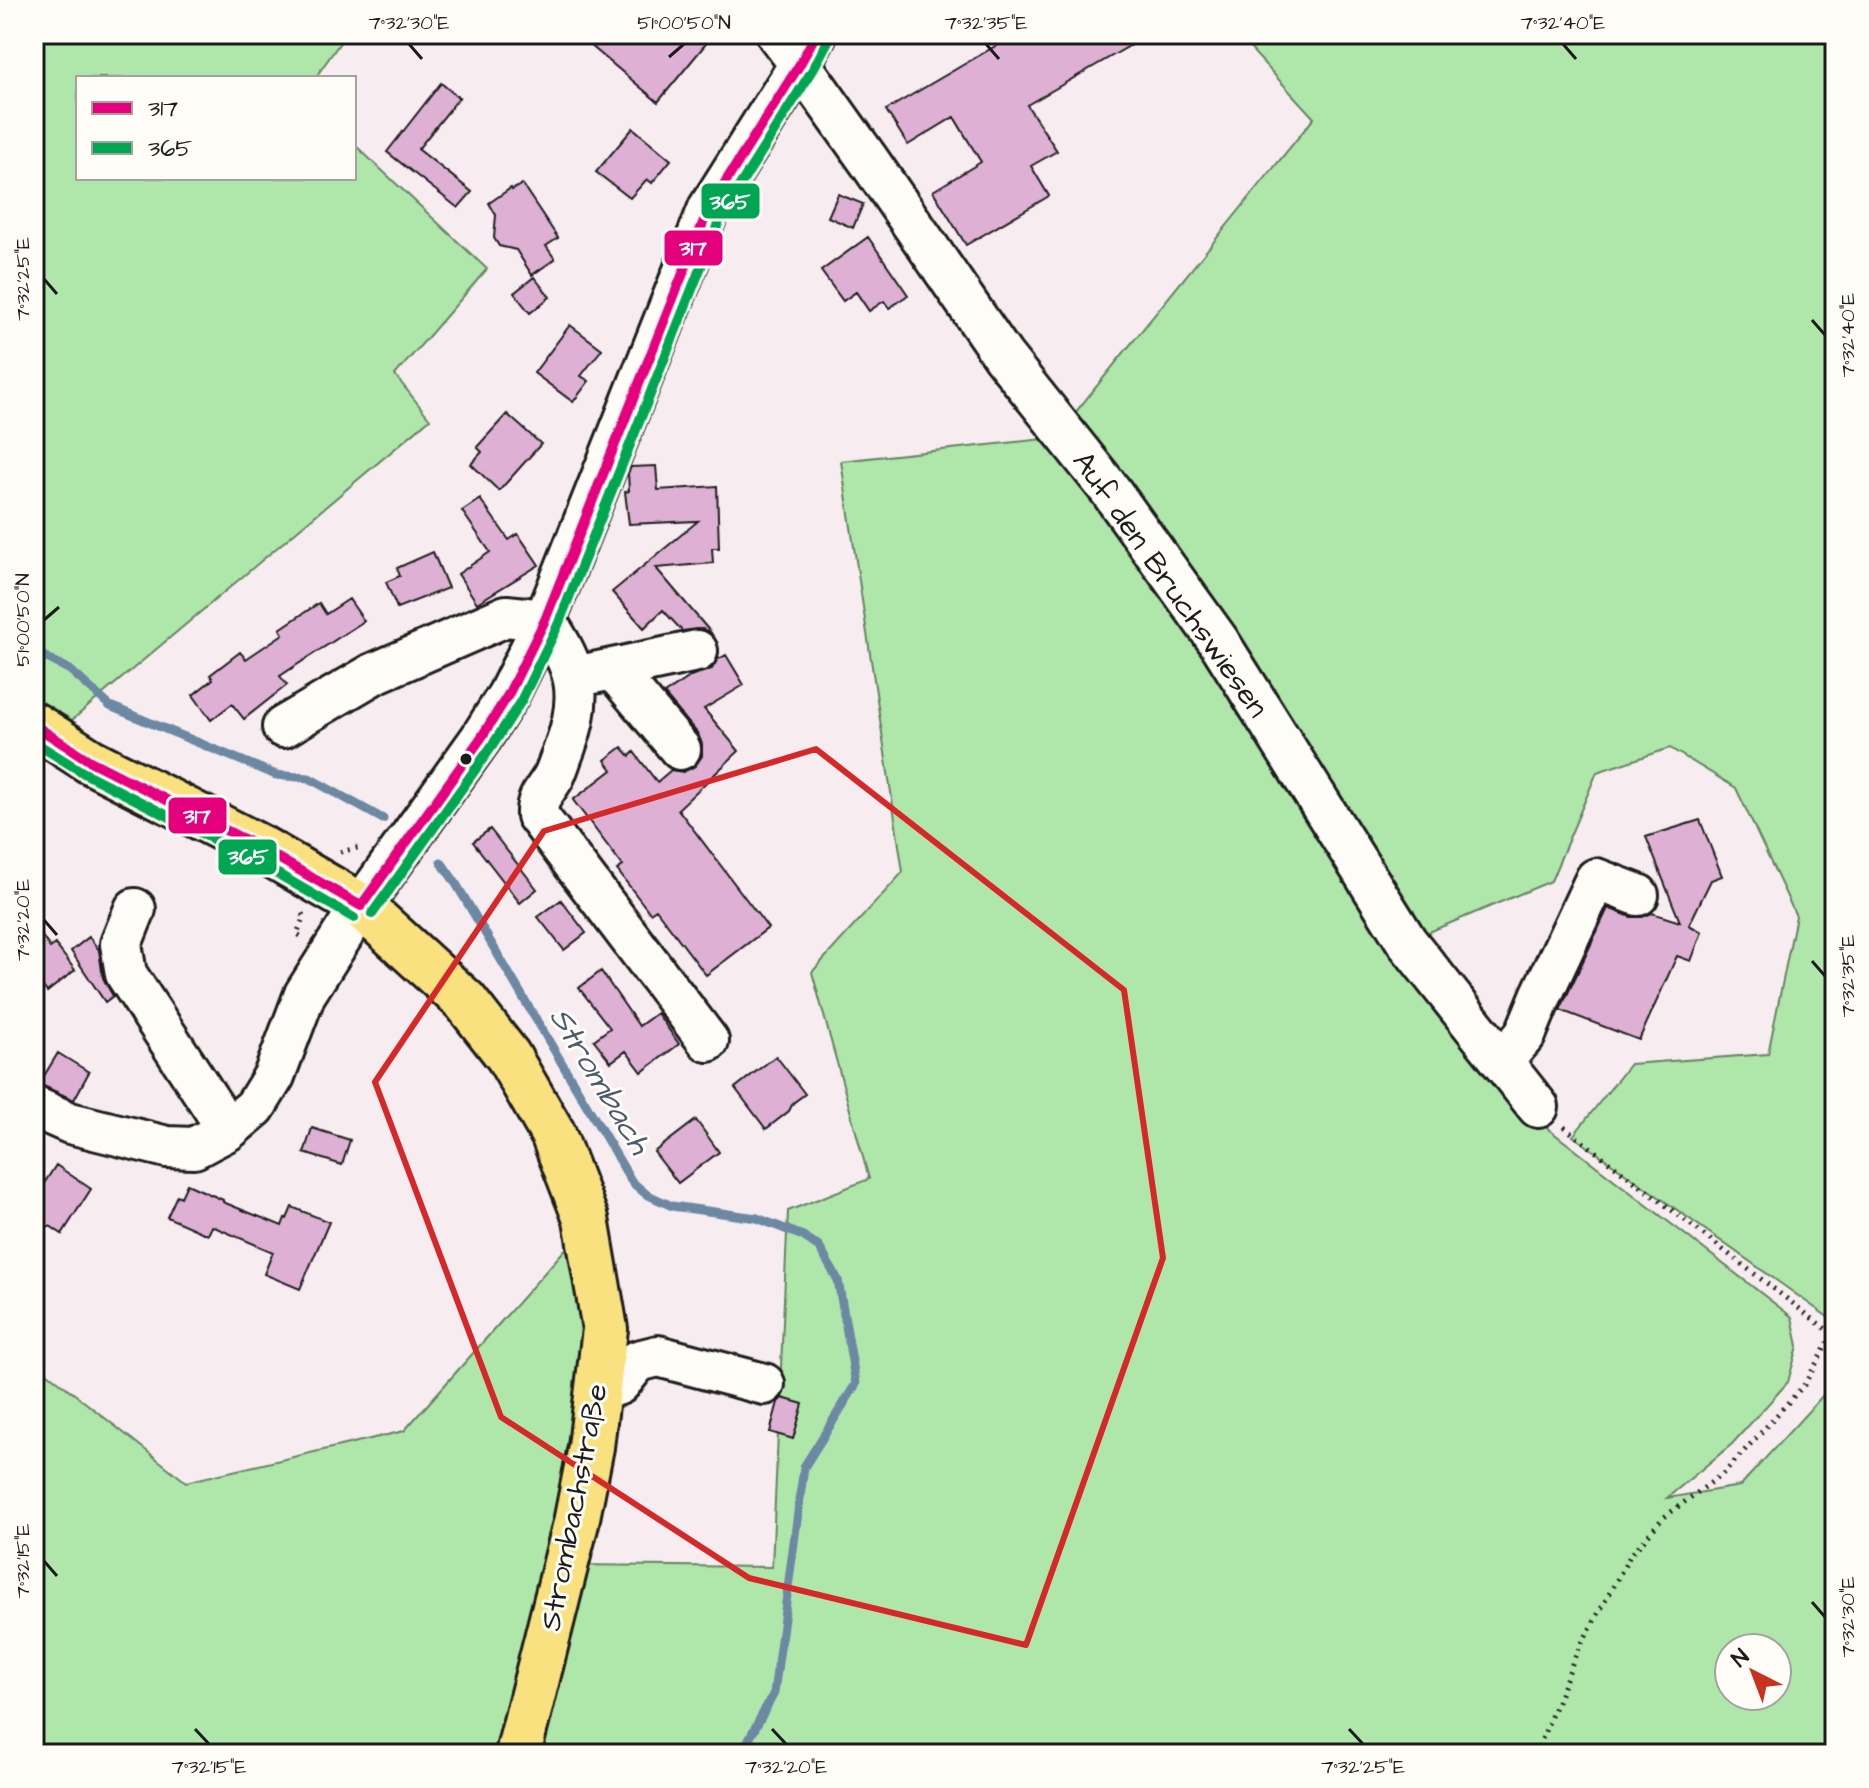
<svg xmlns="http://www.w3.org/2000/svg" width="1869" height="1788" font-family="'Architects Daughter',sans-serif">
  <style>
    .green { fill: #afe7aa; stroke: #668263; stroke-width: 2; fill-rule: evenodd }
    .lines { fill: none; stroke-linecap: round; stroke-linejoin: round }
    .stream { stroke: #6c88a3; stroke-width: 9 }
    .building { fill: #deb1d4; stroke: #1c1c1c; stroke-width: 2 }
    .minor-casing { stroke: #1c1c1c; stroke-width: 46 }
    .major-casing { stroke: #1c1c1c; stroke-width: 50 }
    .path { stroke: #1c1c1c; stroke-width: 5; stroke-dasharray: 2 6; stroke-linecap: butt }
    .minor { stroke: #fdfcf7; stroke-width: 40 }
    .major { stroke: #fae180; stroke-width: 44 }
    .bus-1-casing { stroke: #fdfcf7; stroke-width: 16 }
    .bus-2-casing { stroke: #fdfcf7; stroke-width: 16 }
    .bus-1 { stroke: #e5007d; stroke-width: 10 }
    .bus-2 { stroke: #00a651; stroke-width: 10 }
    .marked { fill: none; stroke: #d62828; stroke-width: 6; stroke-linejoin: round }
    .ticks { fill: none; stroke: #1c1c1c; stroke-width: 3 }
    .bus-dot { fill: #1c1c1c; stroke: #fdfcf7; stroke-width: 3 }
    .labels { text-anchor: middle; stroke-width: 6; stroke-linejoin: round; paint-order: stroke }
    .street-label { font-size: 30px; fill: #1c1c1c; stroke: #fdfcf7 }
    .water-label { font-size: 32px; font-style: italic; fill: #4b5b6b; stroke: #fdfcf7 }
    .line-badge { stroke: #fdfcf7; stroke-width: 3 }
    .badge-label { font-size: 22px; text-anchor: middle; font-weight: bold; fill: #fff }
    .neatline { fill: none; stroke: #1c1c1c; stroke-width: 3 }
    .ticks-label { font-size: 20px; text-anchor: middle; fill: #1c1c1c }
  </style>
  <rect width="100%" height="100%" fill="#f7edf0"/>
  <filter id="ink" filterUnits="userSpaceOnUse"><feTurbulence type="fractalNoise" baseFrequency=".0125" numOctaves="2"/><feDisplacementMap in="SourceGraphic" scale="16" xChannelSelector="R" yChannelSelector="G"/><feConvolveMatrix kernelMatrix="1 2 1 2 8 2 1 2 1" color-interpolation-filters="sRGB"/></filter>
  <g filter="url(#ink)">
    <path class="green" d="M34,34H346L315,78H78V178H354V144L487,269L395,375L430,419L72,720L34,698Z
      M1237,34H1835V1322L1573,1136L1630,1064L1768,1054L1796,916L1736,788L1670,748L1597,772L1551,881L1410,940L1066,424L1314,118Z
      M1053,438L1534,1118L1792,1317L1798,1346L1788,1382L1732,1444L1667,1498L1740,1486L1835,1382V1754H527L572,1565L772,1567L788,1211L869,1179L812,972L903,872L841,461ZM1729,1648H1777V1696H1729Z
      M577,1236L595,1334L507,1754H34V1362L186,1482L404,1431Z"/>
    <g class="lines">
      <path class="stream" d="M34,651L70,670L110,706L276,775L309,778L383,819
        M441,862L455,882L632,1182L646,1194L672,1206L757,1218L803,1236L819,1247L838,1280L856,1384L804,1467L774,1693L741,1754"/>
    </g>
    <path class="building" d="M577,34H714L658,102Z
      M1016,34H1150L1027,105L1057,151L1031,166L1049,196L966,245L933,191L981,162L954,117L908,145L886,110Z
      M441,83L459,98L418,149L472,192L458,208L387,152Z
      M633,128L671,160L652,183L647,179L630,198L596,172Z
      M522,184L558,238L546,246L555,259L532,275L516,250L499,246L494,238L496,215L489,203L511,188L512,190Z
      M838,194L863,204L853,228L828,217Z
      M868,237L908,295L889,308L884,301L869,311L856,292L843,301L821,271Z
      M534,277L550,297L530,313L514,293Z
      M570,325L602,349L581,376L589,381L573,402L534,373Z
      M507,414L541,444L499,491L471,464L482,452L477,447Z
      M656,466L658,490L717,486L719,548H712L713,563L656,568L712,634L703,629L682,631L663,610L644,628L612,592L698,521L629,524L625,492L629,491L628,473L631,467Z
      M480,499L509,540L518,534L539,565L477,603L458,574L490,552L462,511Z
      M433,552L448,588L397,608L386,582L400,576L397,568Z
      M349,599L364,621L280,676L287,685L244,719L232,704L211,720L193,695L213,679L210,675L240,652L246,659L283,634L280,629L319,603L326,614Z
      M726,655L744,685L704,709L739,751L678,809L768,928L706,975L656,909L650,913L617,870L623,866L573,800L612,770L605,760L622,747L630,756L634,752L657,782L671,770L683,772L695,766L702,756V744L698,734L664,694L693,675L712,669L717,660Z
      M1700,820L1722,876L1711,880L1689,925L1702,932L1691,961L1677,956L1639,1040L1560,1010L1608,908L1631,917H1642L1652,913L1680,922L1646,837Z
      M490,829L537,889L520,903L473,842Z
      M561,900L586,933L564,950L538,917Z
      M34,924L50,948L55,944L75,970L47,992L34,975Z
      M89,937L99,950L103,978L113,996L105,1002L71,951Z
      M601,971L639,1026L657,1013L679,1044L642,1072L626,1051L611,1062L594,1040L610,1028L579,988Z
      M58,1053L89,1072L74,1100L39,1084Z
      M776,1056L805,1094L793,1103L789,1111L766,1129L735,1088Z
      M696,1120L719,1152L678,1183L654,1152Z
      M312,1128L350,1140L342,1165L304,1153Z
      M56,1165L91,1189L62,1234L50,1226L44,1227L34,1221V1193L43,1180L45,1182Z
      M187,1184L223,1200V1202L282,1226L285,1218L287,1219L292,1207L329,1222L300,1289L264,1274L273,1252L212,1226L208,1235L167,1217L177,1195L181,1197Z
      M782,1398L803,1404L793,1439L770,1432L778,1402Z"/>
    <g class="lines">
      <defs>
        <path id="minor" d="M777,34L800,64L869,161L1003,356L1110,490L1219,642L1407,942L1538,1107
          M613,669L680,749
          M575,677L697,651
          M283,727L373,674L506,616L545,620C576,667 585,693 565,747C561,757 558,767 554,776C546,790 536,798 537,815L708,1041
          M135,909L121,944L126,974L228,1130
          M1502,1061L1525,1035L1541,996L1596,879L1638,895
          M34,1107L70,1123L167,1147L194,1148L228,1130L255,1107L274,1076L305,994L361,906L481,738L508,695L545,620L709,208L800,64L816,34
          M599,1391L619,1384L638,1361L658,1356L764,1384"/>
        <path id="major" d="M34,725L90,761L259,847L361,906L465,1001L508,1056L553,1134L586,1219L605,1329L591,1447L576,1523L518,1754"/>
      </defs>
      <use href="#minor" class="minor-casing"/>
      <use href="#major" class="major-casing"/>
      <path class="path" d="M340,852L361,847
        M302,914L304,916L297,934L304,938
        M1564,1127L1835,1336
        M1536,1754L1576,1654L1630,1556L1663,1518L1725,1472L1804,1385L1833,1334"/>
      <use href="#minor" class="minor"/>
      <use href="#major" class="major"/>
      <defs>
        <path id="bus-1" d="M34,725L90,761L259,847L361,906
          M361,906L481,738L508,695L545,620L709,208L800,64L816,34"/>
        <path id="bus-2" d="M34,742L84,773L252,859L354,918
          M372,914L492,746L521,701L558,625L722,214L812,71L828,41"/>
      </defs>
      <use href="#bus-1" class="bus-1-casing"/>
      <use href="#bus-2" class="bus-2-casing"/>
      <use href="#bus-1" class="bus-1"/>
      <use href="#bus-2" class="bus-2"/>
    </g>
  </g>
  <path class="marked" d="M816,749L1124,990L1163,1258L1026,1645L749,1578L501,1417L375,1082L544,831Z"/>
  <path class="ticks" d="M409,44L422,59M986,44L999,59M1563,44L1576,59M669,57L684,44M44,279L57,294M1812,320L1825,335M44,620L59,607M44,920L57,935M1812,961L1825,976M44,1561L57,1576M1812,1602L1825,1617M195,1729L209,1744M772,1729L786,1744M1349,1729L1363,1744"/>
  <circle class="bus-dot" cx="466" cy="759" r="7"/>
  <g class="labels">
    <g class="street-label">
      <text transform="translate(1171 584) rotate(55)" y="10">Auf den Bruchswiesen</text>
      <text transform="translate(573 1507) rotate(-79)" y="10">Strombachstraße</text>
    </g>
    <g class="water-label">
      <text transform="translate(601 1080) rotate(59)" y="11">Strombach</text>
    </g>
  </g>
  <g class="line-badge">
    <rect x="700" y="182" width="61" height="38" rx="8" fill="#00a651"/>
    <rect x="663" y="229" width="61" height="38" rx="8" fill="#e5007d"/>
    <rect x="167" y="796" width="61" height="39" rx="8" fill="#e5007d"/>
    <rect x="217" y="838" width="61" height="38" rx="8" fill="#00a651"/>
  </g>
  <g class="badge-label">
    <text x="730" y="209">365</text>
    <text x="693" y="255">317</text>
    <text x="197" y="823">317</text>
    <text x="248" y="864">365</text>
  </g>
  <rect width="1869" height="1788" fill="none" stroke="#fdfcf7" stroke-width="88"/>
  <rect x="76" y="76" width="280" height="104" fill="#fdfcf7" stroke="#a3a29f" stroke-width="2"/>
  <rect x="92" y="102" width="40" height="12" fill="#e5007d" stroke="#a3a29f" stroke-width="2"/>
  <text x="148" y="116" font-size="24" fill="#1c1c1c">317</text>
  <rect x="92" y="142" width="40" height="12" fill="#00a651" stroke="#a3a29f" stroke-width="2"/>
  <text x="148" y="156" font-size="24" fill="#1c1c1c">365</text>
  <g transform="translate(1753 1672) rotate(318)"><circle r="38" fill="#fdfcf7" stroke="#a3a29f" stroke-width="2"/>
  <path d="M0-6L14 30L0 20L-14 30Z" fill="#c8321e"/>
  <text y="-12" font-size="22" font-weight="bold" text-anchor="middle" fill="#1c1c1c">N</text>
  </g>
  <rect x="44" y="44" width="1781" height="1700" class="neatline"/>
  <g class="ticks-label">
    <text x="409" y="29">7°32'30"E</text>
    <text x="684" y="29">51°00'50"N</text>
    <text x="986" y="29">7°32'35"E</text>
    <text x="1563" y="29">7°32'40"E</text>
    <text transform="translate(22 279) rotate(-90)" y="7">7°32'25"E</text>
    <text transform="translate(1847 335) rotate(-90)" y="7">7°32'40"E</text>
    <text transform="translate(22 620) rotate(-90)" y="7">51°00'50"N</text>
    <text transform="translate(22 920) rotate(-90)" y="7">7°32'20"E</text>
    <text transform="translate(1847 976) rotate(-90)" y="7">7°32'35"E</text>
    <text transform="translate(22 1561) rotate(-90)" y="7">7°32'15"E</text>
    <text transform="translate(1847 1617) rotate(-90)" y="7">7°32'30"E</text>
    <text x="209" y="1773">7°32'15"E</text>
    <text x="786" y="1773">7°32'20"E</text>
    <text x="1363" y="1773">7°32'25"E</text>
  </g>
</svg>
